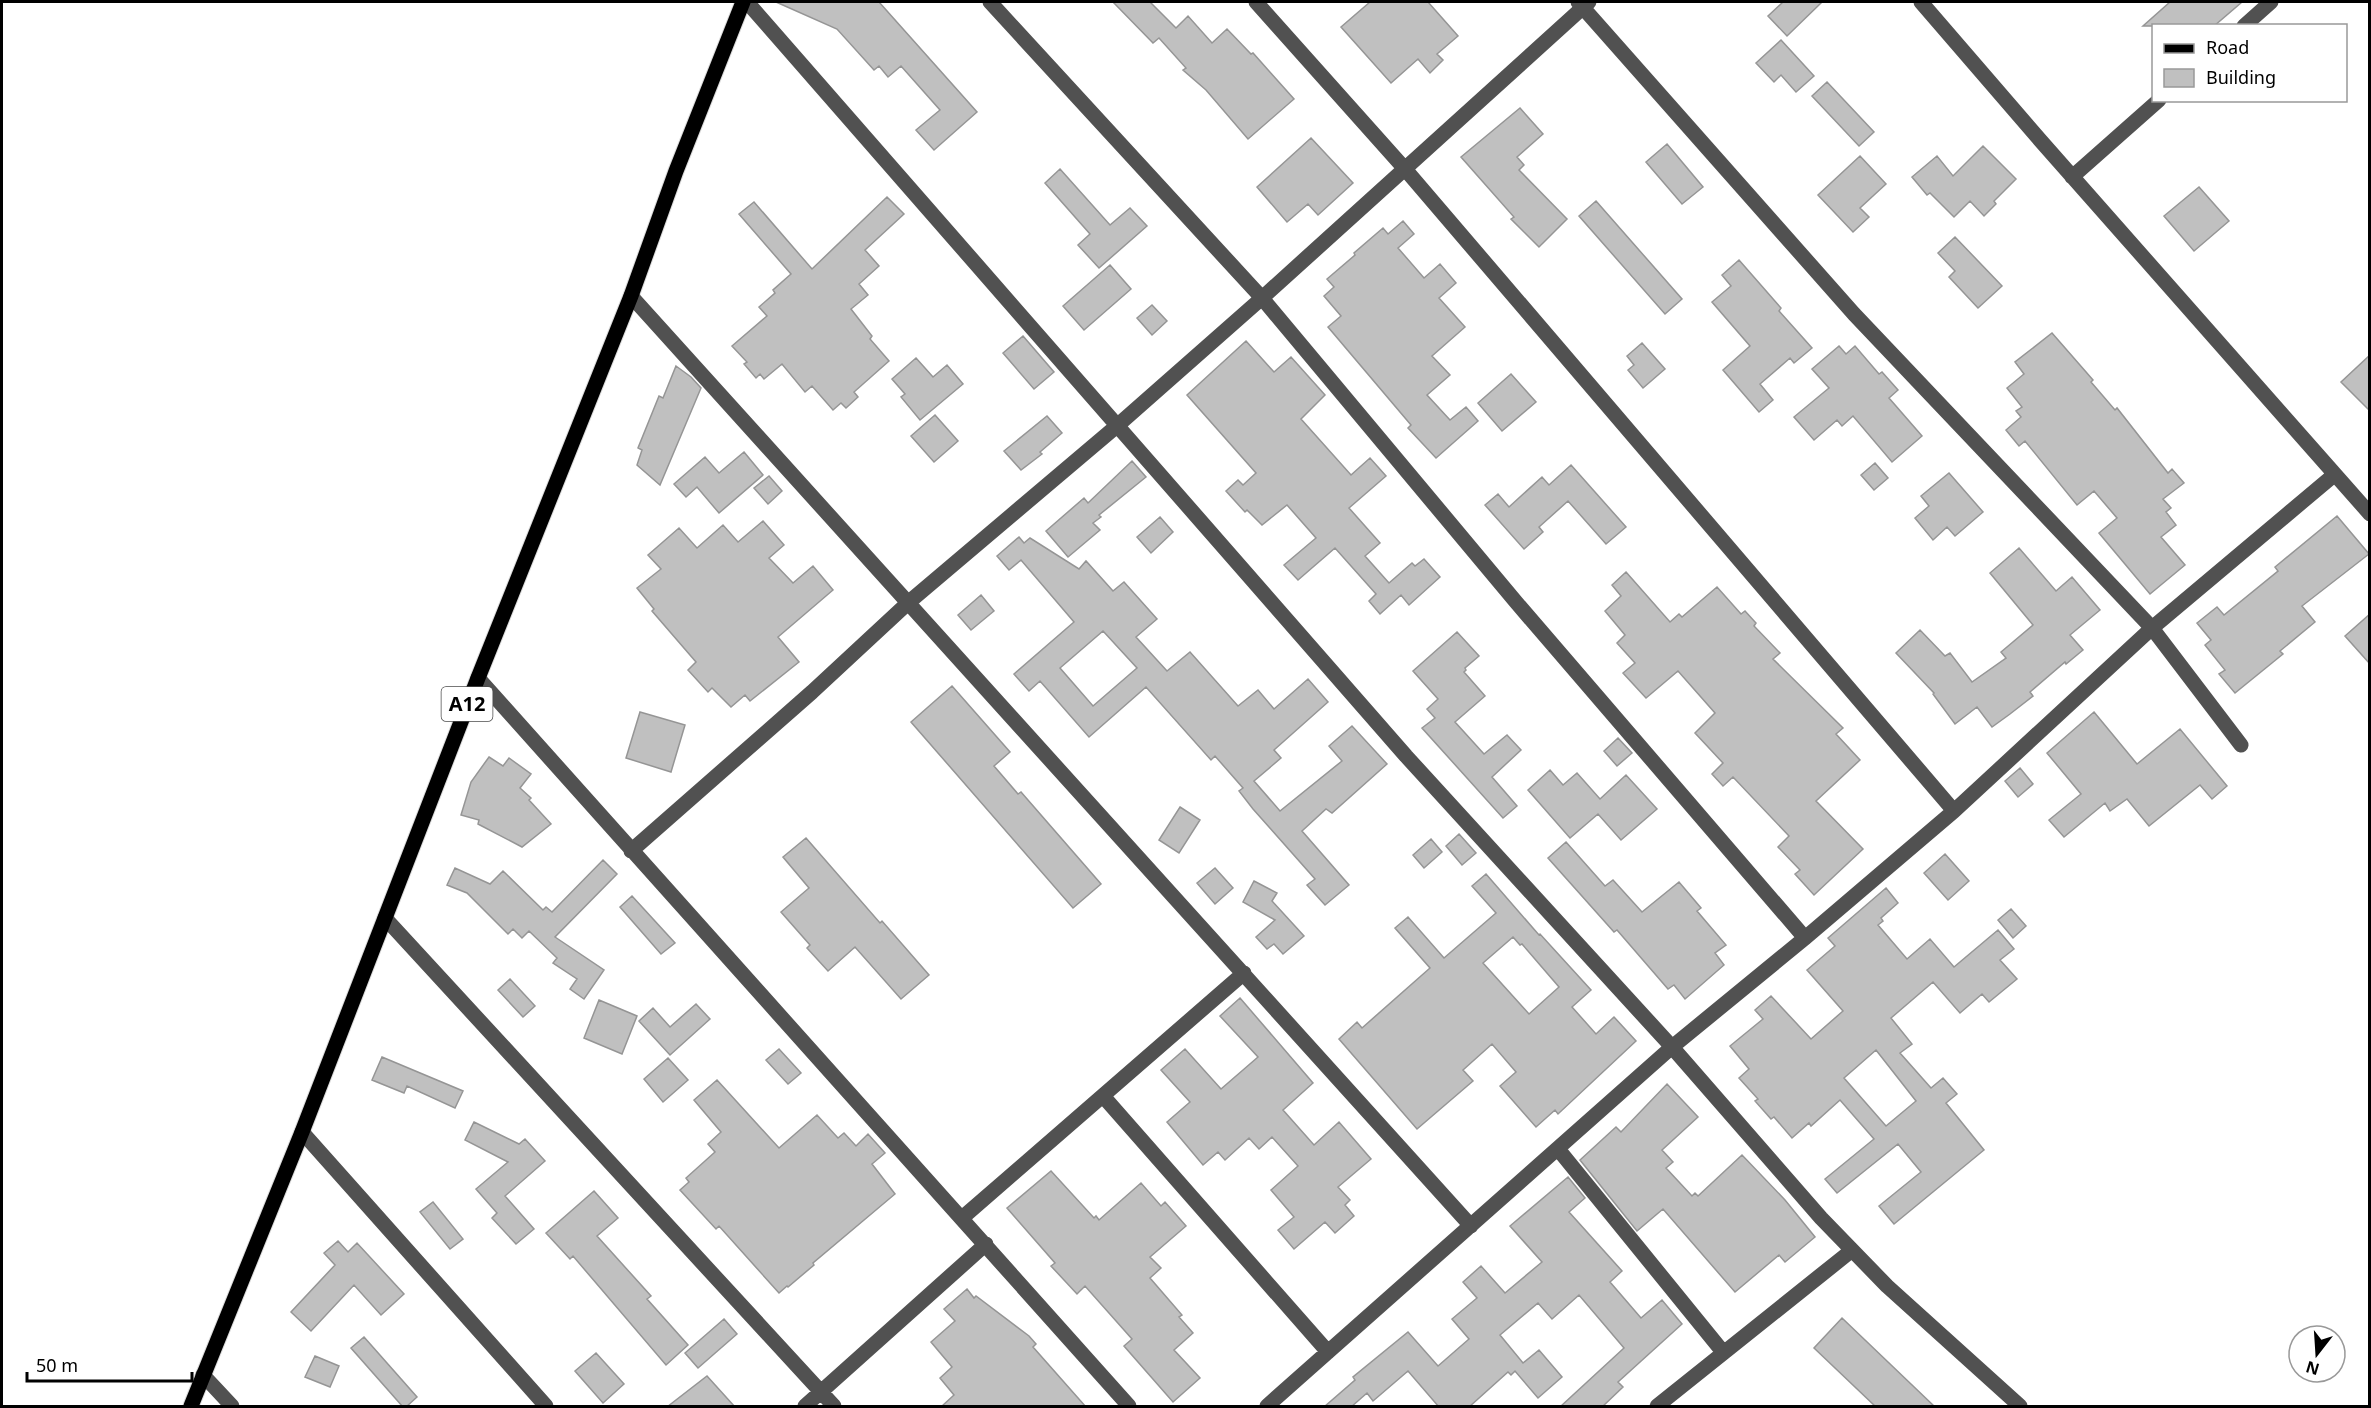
<svg xmlns="http://www.w3.org/2000/svg" width="2371" height="1408" font-family="'Noto Sans',sans-serif">
  <style>
    .building { fill: #c0c0c0; stroke: #959595; stroke-width: 1.5; fill-rule: evenodd }
    .lines { fill: none; stroke-linecap: round; stroke-linejoin: round }
    .major-casing { stroke: #dbdbdb; stroke-width: 17 }
    .minor { stroke: #515151; stroke-width: 15 }
    .major { stroke: #000; stroke-width: 15 }
    .labels { text-anchor: middle; stroke-width: 4.5; stroke-linejoin: round; paint-order: stroke }
    .shield { fill: #fff; stroke: #4c4c4c; stroke-width: 1.5 }
    .shield-label { font-size: 20px; font-weight: bold; fill: #000 }
  </style>
  <rect width="100%" height="100%" fill="#fff"/>
  <path class="building" d="M776,2H879L977,112L934,150L916,130L940,110L901,66L888,77L879,66L874,70L837,29Z
    M1113,2H1150L1176,28L1188,16L1212,43L1227,29L1251,54L1253,53L1294,99L1248,139L1206,90L1183,70L1186,68L1159,38L1153,43Z
    M1370,2H1428L1458,36L1437,54L1443,60L1430,73L1418,59L1391,83L1341,27Z
    M1783,2H1822L1787,36L1768,16Z
    M2170,2H2242L2214,26H2143Z
    M1781,40L1814,76L1796,92L1781,75L1774,82L1756,63Z
    M1827,82L1874,132L1859,146L1812,96Z
    M1520,108L1543,134L1517,157L1524,165L1519,170L1567,219L1539,247L1511,219L1514,217L1461,157Z
    M1311,138L1353,183L1318,215L1308,204L1287,222L1257,187Z
    M1667,144L1703,187L1682,204L1646,162Z
    M1983,146L2016,179L1994,201L1996,204L1984,216L1970,201L1954,217L1930,193L1927,195L1912,177L1937,156L1953,176Z
    M1860,156L1886,184L1860,208L1869,217L1853,232L1818,195Z
    M1060,169L1110,225L1130,208L1147,226L1099,268L1078,245L1090,234L1045,183Z
    M2199,187L2229,221L2194,251L2164,216Z
    M887,197L904,214L865,250L879,266L859,284L868,295L851,309L872,336L870,339L889,361L854,392L858,397L846,408L841,403L833,410L812,386L805,392L782,364L764,379L760,374L756,378L744,364L747,362L732,346L767,316L759,307L775,293L773,290L791,274L739,214L754,202L812,269Z
    M1596,201L1682,299L1665,314L1579,216Z
    M1403,221L1414,234L1398,248L1424,278L1440,264L1456,283L1439,298L1465,327L1432,356L1450,375L1427,395L1450,420L1466,407L1478,421L1436,458L1408,428L1411,425L1328,327L1341,316L1324,296L1334,287L1327,279L1355,255L1354,253L1383,228L1388,234Z
    M1955,237L2002,286L1978,308L1949,277L1955,271L1938,253Z
    M1739,260L1781,308L1779,311L1812,348L1794,363L1790,358L1760,384L1773,400L1759,412L1723,370L1750,346L1712,302L1731,286L1722,275Z
    M1110,265L1131,289L1084,330L1063,306Z
    M1152,305L1167,321L1152,335L1137,318Z
    M2052,333L2093,380L2091,382L2115,410L2117,408L2168,473L2172,469L2184,483L2163,499L2171,508L2166,512L2176,525L2161,537L2185,565L2150,594L2099,533L2117,518L2094,491L2077,505L2025,441L2019,446L2006,430L2021,417L2016,411L2022,407L2007,388L2024,374L2015,362Z
    M1023,336L1054,372L1034,389L1003,353Z
    M1246,341L1274,372L1291,357L1325,395L1301,419L1351,475L1370,458L1386,476L1349,508L1380,543L1365,556L1389,583L1412,563L1415,566L1424,559L1440,577L1409,605L1401,595L1380,614L1369,601L1376,594L1335,548L1298,580L1284,565L1316,538L1287,505L1262,525L1247,510L1245,512L1226,491L1238,480L1243,485L1256,473L1187,395Z
    M1642,343L1665,369L1643,388L1628,370L1634,365L1627,356Z
    M1839,346L1846,354L1855,346L1879,374L1882,372L1898,390L1889,398L1922,436L1892,462L1853,416L1842,426L1837,420L1814,440L1794,417L1829,388L1812,369Z
    M2370,355V411L2341,382Z
    M916,358L933,377L947,365L963,384L920,420L901,397L905,394L892,379Z
    M676,366L691,377L701,388L660,485L637,465L642,450L638,448L659,396L663,398Z
    M1511,374L1536,402L1502,431L1478,403Z
    M935,415L958,441L934,462L911,436Z
    M1047,416L1062,433L1040,452L1042,454L1021,470L1004,451Z
    M744,452L763,475L719,513L697,487L686,497L674,484L705,457L719,473Z
    M1132,461L1146,477L1099,515L1101,517L1093,523L1100,530L1068,557L1046,531L1084,498L1088,503Z
    M1875,463L1888,478L1874,490L1861,475Z
    M1571,465L1626,527L1606,544L1568,501L1539,527L1543,532L1524,549L1485,505L1498,494L1509,507L1542,477L1549,485Z
    M1949,473L1983,512L1955,536L1947,527L1933,540L1915,518L1929,506L1921,496Z
    M769,476L782,491L768,504L754,488Z
    M2337,516L2369,554L2302,606L2315,622L2280,651L2283,654L2235,693L2219,674L2225,670L2205,645L2211,640L2197,623L2217,607L2224,615L2278,571L2275,567Z
    M1160,517L1173,532L1151,553L1137,537Z
    M763,521L784,545L769,558L793,583L813,566L833,590L778,637L799,662L750,701L745,695L731,707L712,688L708,692L688,670L696,662L652,611L654,609L637,588L661,569L648,555L679,528L697,548L723,525L738,542Z
    M1019,537L1024,543L1030,538L1079,569L1086,561L1113,591L1124,582L1157,619L1136,637L1167,671L1190,652L1238,706L1258,690L1274,709L1308,679L1328,702L1274,750L1281,758L1254,781L1280,811L1342,761L1329,746L1352,726L1387,764L1332,813L1326,809L1302,831L1349,885L1325,905L1307,885L1315,879L1253,809L1239,791L1243,788L1215,756L1211,760L1146,687L1089,737L1040,681L1029,691L1014,674L1074,622L1021,560L1009,570L997,556ZM1103,631L1137,668L1093,706L1060,668Z
    M2019,548L2056,591L2072,577L2100,610L2070,635L2083,650L2066,664L2065,662L2030,692L2033,696L2010,714L1992,727L1977,707L1955,724L1933,694L1934,693L1896,653L1920,630L1945,656L1950,653L1972,682L2006,658L2001,652L2033,625L1990,573Z
    M1626,572L1670,622L1679,614L1682,617L1717,587L1741,614L1745,611L1756,623L1754,626L1780,653L1773,659L1843,728L1836,734L1860,760L1816,801L1863,849L1814,895L1795,874L1800,870L1778,847L1789,836L1733,777L1723,786L1712,774L1723,763L1695,733L1715,713L1678,671L1646,698L1623,673L1635,663L1617,643L1625,635L1605,611L1621,596L1612,585Z
    M981,595L994,611L971,630L958,615Z
    M2370,614V664L2345,636Z
    M1457,632L1479,656L1465,668L1466,670L1464,672L1485,696L1455,722L1484,754L1507,735L1521,750L1492,777L1517,806L1503,818L1422,728L1435,718L1427,709L1438,699L1413,671Z
    M952,686L1010,752L994,766L1018,794L1021,792L1101,884L1073,908L911,722Z
    M640,712L685,725L671,772L626,758Z
    M2094,712L2137,764L2180,729L2227,786L2212,799L2200,785L2149,826L2127,799L2110,811L2105,803L2064,837L2049,820L2081,794L2047,753Z
    M1618,738L1632,753L1617,766L1604,751Z
    M489,757L503,766L509,758L531,774L520,788L531,798L529,800L551,824L522,847L478,824L479,820L461,815L471,782Z
    M2020,768L2033,784L2018,797L2005,781Z
    M1550,770L1563,785L1577,773L1600,799L1626,775L1657,809L1621,840L1598,814L1570,838L1528,790Z
    M1180,807L1200,820L1179,853L1159,840Z
    M1459,834L1476,853L1462,865L1446,846Z
    M806,838L880,923L882,921L929,975L901,999L855,947L828,971L807,948L810,945L781,912L809,888L783,857Z
    M1431,839L1442,852L1424,868L1413,855Z
    M1566,842L1605,886L1613,880L1642,912L1679,882L1701,908L1697,911L1726,945L1715,953L1724,965L1685,999L1674,985L1668,989L1617,930L1614,932L1548,858Z
    M1945,854L1969,881L1948,900L1924,873Z
    M603,860L617,874L555,937L604,970L584,999L570,989L577,979L553,963L557,958L529,931L522,938L513,929L508,934L467,893L447,885L455,868L490,884L503,871L543,910L546,907L552,912Z
    M1215,868L1233,888L1215,904L1197,883Z
    M1486,874L1539,935L1540,934L1591,990L1572,1007L1596,1034L1614,1017L1636,1041L1558,1114L1555,1110L1536,1127L1500,1086L1516,1072L1492,1044L1463,1070L1473,1081L1417,1129L1339,1039L1357,1022L1362,1028L1430,968L1395,928L1408,917L1444,958L1496,913L1472,886ZM1513,937L1520,945L1522,944L1559,987L1529,1014L1483,963Z
    M1254,881L1277,893L1272,901L1304,936L1283,954L1274,944L1267,949L1256,937L1275,920L1243,902Z
    M1886,888L1898,903L1881,918L1883,921L1878,925L1907,959L1930,939L1954,967L1998,930L2014,949L2000,960L2017,979L1989,1002L1982,994L1960,1013L1933,982L1891,1018L1912,1044L1900,1053L1931,1088L1943,1078L1957,1094L1946,1103L1984,1150L1894,1224L1879,1206L1921,1172L1898,1144L1837,1193L1825,1179L1874,1139L1840,1100L1811,1126L1809,1123L1792,1138L1774,1117L1771,1119L1755,1101L1758,1099L1739,1078L1749,1069L1730,1046L1763,1019L1755,1010L1771,996L1811,1039L1843,1011L1807,970L1835,946L1828,938ZM1876,1050L1916,1101L1886,1126L1844,1078Z
    M632,896L675,943L661,954L620,907Z
    M2011,909L2026,926L2013,938L1998,920Z
    M510,979L535,1006L523,1017L498,990Z
    M1240,998L1313,1083L1283,1110L1314,1145L1339,1122L1371,1159L1338,1187L1350,1200L1345,1205L1354,1216L1335,1233L1325,1222L1294,1249L1278,1230L1294,1217L1271,1190L1298,1166L1272,1137L1259,1149L1249,1138L1225,1160L1218,1152L1203,1165L1167,1122L1190,1102L1161,1070L1185,1049L1221,1089L1258,1057L1220,1016Z
    M599,1000L637,1016L622,1054L584,1038Z
    M696,1004L710,1019L670,1055L639,1021L653,1008L670,1027Z
    M779,1049L801,1073L788,1084L766,1060Z
    M382,1057L463,1091L455,1108L407,1086L404,1093L372,1080Z
    M668,1058L688,1080L663,1102L644,1079Z
    M717,1080L779,1148L817,1115L838,1138L844,1133L856,1146L868,1134L885,1153L872,1164L895,1194L813,1263L814,1265L788,1287L787,1286L779,1293L719,1226L716,1229L680,1190L689,1182L686,1178L715,1152L708,1144L721,1132L694,1100Z
    M1667,1084L1698,1117L1662,1150L1673,1162L1666,1168L1692,1196L1695,1193L1698,1196L1742,1155L1785,1200L1815,1237L1785,1262L1779,1255L1735,1292L1663,1209L1637,1231L1580,1160L1616,1127L1621,1132Z
    M474,1122L519,1144L525,1139L545,1161L505,1196L534,1229L516,1244L492,1218L497,1213L476,1189L508,1162L465,1140Z
    M1051,1171L1094,1218L1096,1216L1099,1220L1141,1183L1161,1206L1165,1202L1186,1226L1150,1257L1161,1268L1150,1278L1182,1315L1179,1317L1193,1333L1174,1350L1200,1378L1173,1402L1124,1346L1132,1339L1085,1286L1077,1294L1051,1266L1055,1263L1007,1208Z
    M1568,1177L1585,1198L1569,1212L1622,1271L1610,1282L1641,1318L1662,1300L1682,1324L1618,1382L1623,1387L1602,1407H1560L1624,1348L1579,1295L1552,1319L1538,1303L1500,1335L1523,1363L1539,1350L1562,1377L1538,1398L1515,1371L1511,1375L1508,1372L1469,1407H1439L1408,1371L1373,1401L1367,1393L1351,1407H1324L1355,1380L1353,1377L1408,1332L1438,1366L1469,1339L1452,1319L1477,1298L1463,1282L1481,1266L1505,1293L1542,1262L1510,1226Z
    M594,1191L618,1218L597,1236L651,1296L647,1299L688,1345L666,1365L573,1256L570,1259L546,1233Z
    M433,1202L463,1239L450,1249L420,1212Z
    M338,1241L348,1252L357,1243L404,1294L381,1315L354,1285L311,1331L291,1312L335,1265L324,1253Z
    M967,1289L974,1298L976,1296L1029,1336L1036,1344L1033,1347L1086,1407H941L954,1395L940,1378L952,1367L931,1342L955,1321L944,1309Z
    M1842,1318L1935,1407H1876L1814,1348Z
    M724,1319L737,1334L698,1368L685,1353Z
    M364,1337L417,1397L406,1407H403L351,1348Z
    M596,1353L624,1384L603,1403L575,1371Z
    M315,1356L339,1366L330,1387L305,1377Z
    M707,1376L735,1407H667Z"/>
  <g class="lines">
    <defs>
      <path id="major" d="M191,1406L302,1132L478,678L631,296L676,171L743,2"/>
    </defs>
    <use href="#major" class="major-casing"/>
    <path class="minor" d="M747,2L1406,756L1672,1047L1821,1218L1887,1286L2020,1406
      M990,2L1262,298L1516,602L1805,938
      M1256,2L1405,169L1954,811
      M1578,2L1854,314L2152,628L2241,745
      M1921,2L2040,140L2370,514
      M2244,26L2271,2
      M2072,177L2159,100
      M631,296L1471,1226
      M478,678L1129,1406
      M631,851L812,692L909,602L1118,425L1262,298L1589,2
      M385,918L834,1406
      M1103,1096L1328,1352
      M302,1132L546,1406
      M1558,1149L1723,1352
      M962,1218L1244,973
      M203,1375L232,1406
      M805,1406L986,1244
      M1267,1406L1672,1047L1805,938L1954,811L2152,628L2334,475
      M1657,1406L1851,1251"/>
    <use href="#major" class="major"/>
  </g>
  <g class="labels">
    <rect class="shield" x="441.5" y="687" width="51" height="34" rx="4.5"/>
    <g class="shield-label">
      <text x="467" y="711">A12</text>
    </g>
  </g>
  <rect width="2371" height="1408" fill="none" stroke="#000000" stroke-width="6"/>
  <rect x="2152" y="24" width="195" height="78" fill="#ffffff" stroke="#999999" stroke-width="1.5"/>
  <rect x="2164" y="44" width="30" height="9" fill="#000000" stroke="#999999" stroke-width="1.5"/>
  <text x="2206" y="54" font-size="18" fill="#000000">Road</text>
  <rect x="2164" y="69" width="30" height="18" fill="#c0c0c0" stroke="#999999" stroke-width="1.5"/>
  <text x="2206" y="84" font-size="18" fill="#000000">Building</text>
  <g transform="translate(2317 1354) rotate(197)"><circle r="28" fill="#ffffff" stroke="#999999" stroke-width="1.5"/>
  <path d="M0-4.5L10 22L0 15L-10 22Z" fill="#000000"/>
  <text y="-9" font-size="16" font-weight="bold" text-anchor="middle" fill="#000000">N</text>
  </g>
  <path d="M27 1372v9h165v-9" fill="none" stroke="#000000" stroke-width="3"/>
  <text x="36" y="1372" font-size="18" fill="#000000" stroke="#ffffff" stroke-width="4.5" paint-order="stroke">50 m</text>
</svg>
